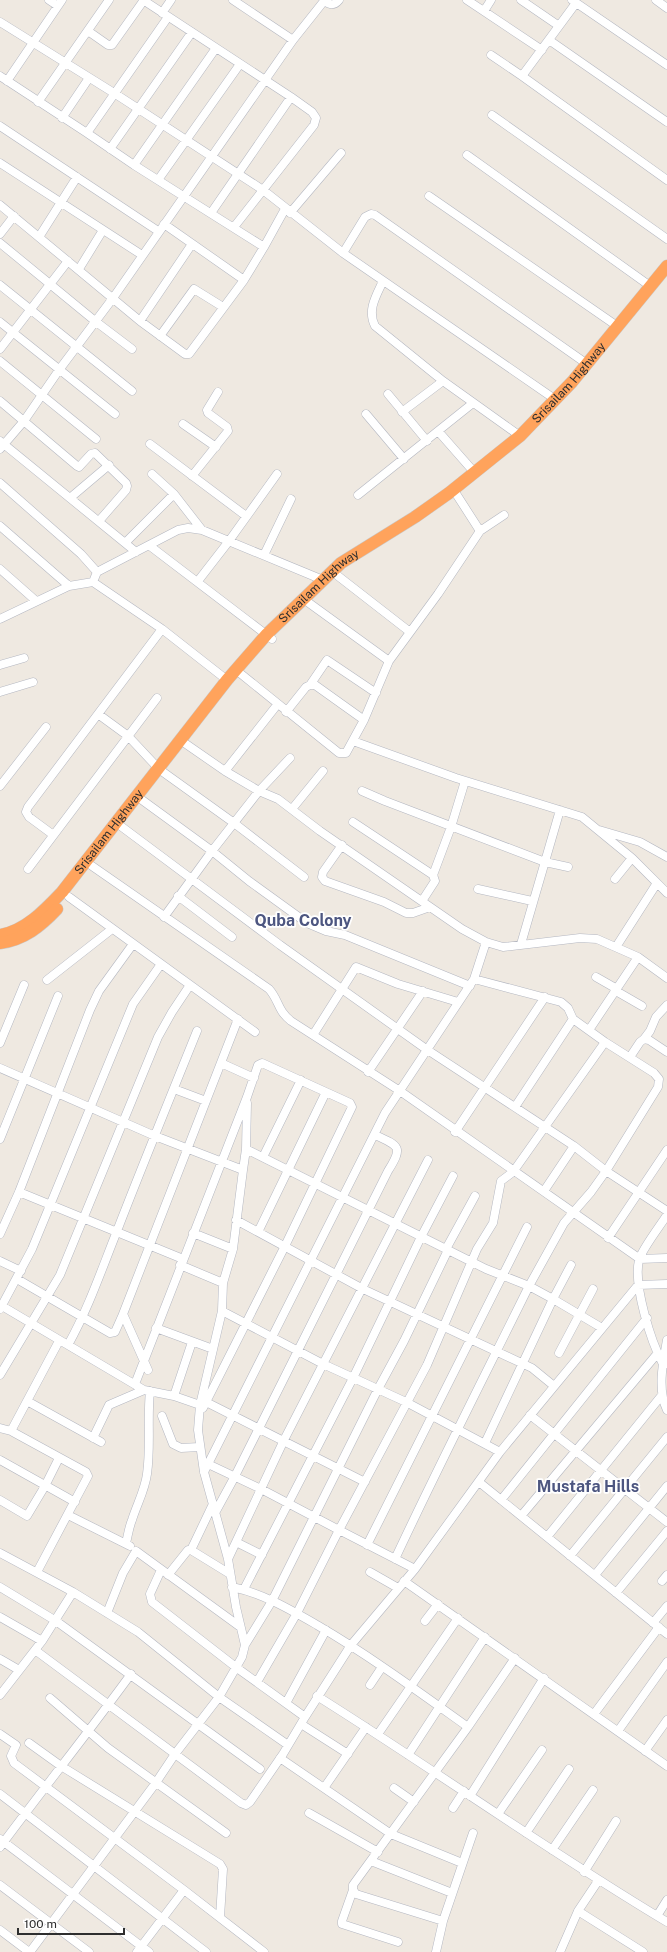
<svg xmlns="http://www.w3.org/2000/svg" width="667" height="1952" font-family="'Public Sans',sans-serif">
  <style>
    .lines { fill: none; stroke-linecap: round; stroke-linejoin: round }
    .minor-casing { stroke: #b4b7c1; stroke-width: 9 }
    .highway-casing { stroke: #c9c9c9; stroke-width: 13 }
    .minor { stroke: #fff; stroke-width: 8 }
    .highway { stroke: #ffa35c; stroke-width: 12 }
    .labels { text-anchor: middle; stroke-width: 3.5; stroke-linejoin: round; paint-order: stroke }
    .street-label { font-size: 12px; fill: #2e2e2e; stroke: #fff }
    .district-label { font-size: 16px; font-weight: bold; fill: #4d5680; stroke: #fff }
  </style>
  <rect width="100%" height="100%" fill="#efe9e1"/>
  <g class="lines">
    <defs>
      <path id="minor" d="M49,0L58,6
        M143,0L291,97L312,112L316,118L314,125L234,227
        M233,0L293,40
        M467,0L542,50
        M521,0L559,26
        M572,0L667,65
        M656,0L667,8
        M576,3L522,76L667,180
        M484,11L491,0
        M162,13L171,0
        M168,17L87,133L134,165L264,247L285,209
        M0,22L114,93L263,190L343,253L556,400
        M88,31L108,45H112L144,0
        M549,40L667,122
        M491,55L522,76
        M0,76L87,133
        M7,81L62,0
        M38,102L109,0
        M492,115L667,239
        M62,118L89,78
        M0,126L158,231
        M110,149L192,32
        M467,155L650,286
        M0,163L142,255
        M134,165L216,48
        M158,180L240,64
        M429,196L617,326
        M0,205L140,321L192,244
        M211,213L291,97
        M290,213L341,153
        M164,224L244,280
        M0,234L14,216
        M39,237L77,177
        M0,243L95,321L132,349
        M343,253L365,217L371,214L375,215L587,364
        M79,269L103,230
        M383,281C376,296 367,310 375,326L443,381L520,436
        M0,285L132,391
        M140,321L185,354H189L244,280L264,247
        M0,322L115,414
        M160,336L194,289L223,307
        M0,349L68,261
        M0,361L96,439
        M388,394L427,441
        M0,401L77,466L79,467L91,454L95,453L126,483L127,486L126,490L99,521
        M402,412L443,381
        M366,414L404,459
        M183,424L216,447
        M438,431L474,472
        M0,441L136,552
        M150,444L246,516
        M0,449L24,421L59,370L113,298L293,40L324,1C330,5 334,6 339,0
        M152,474L174,494L202,530
        M192,476L228,431L227,427L208,413L207,410L218,392
        M0,483L81,554L97,572
        M453,489L480,531
        M358,495L473,403
        M70,498L109,465
        M0,526L69,586
        M125,543L174,494
        M150,546L272,639
        M264,555L291,499
        M0,569L35,600
        M338,576L410,632
        M198,581L229,541L277,474
        M93,582L162,629L227,680
        M309,603L389,661
        M0,619L69,586L93,582L97,572L178,530L188,528L202,530L323,580
        M0,665L24,658
        M241,674L339,753H346L364,720L389,661L438,594L480,531L504,515
        M310,685L327,660L376,693
        M0,692L33,682
        M286,712L306,687L310,685H315L364,720
        M98,714L128,736L158,768
        M353,741L456,778L582,817L632,858L667,893
        M186,744L225,771L259,791L278,799L320,831L462,929L486,942L503,947L580,938L597,939L638,957L667,978
        M225,771L277,705
        M163,772L234,823L304,877
        M0,786L46,727
        M362,791L385,801L545,862L568,867
        M142,800L212,851L249,881L307,923L326,931L345,935L470,986
        M292,809L323,771
        M353,822L433,875L435,881L422,901
        M122,827L280,945L426,1049L574,1146L544,1191
        M599,830L640,842L667,857
        M52,834L29,817L26,812L28,807L162,629
        M342,845L323,872L322,877L325,881L384,902L406,913H413L430,907
        M92,866L269,989C279,1000 277,1010 291,1021L400,1091L640,1259L667,1258
        M28,869L157,698
        M433,875L451,827L465,781
        M615,879L632,858
        M478,889L532,901
        M178,896L232,937
        M69,897L255,1032
        M164,917L212,851L259,791L290,758
        M521,944L560,810
        M616,947L657,883
        M596,977L617,989
        M47,980L112,929
        M616,991L642,1006
        M589,1030L638,957
        M313,1035L356,967L398,984L458,1002
        M644,1039L650,1031L656,1017L667,1005
        M0,1043L24,985
        M630,1057L640,1042L644,1039L649,1040L667,1052
        M221,1063L254,1078
        M0,1068L155,1136L243,1170L233,1249L223,1283L222,1311L200,1405L198,1430L204,1472L228,1559L236,1607L245,1645L242,1657L219,1697L175,1754L155,1784L30,1952
        M368,1072L423,991
        M174,1089L206,1101
        M515,1107L573,1019
        M455,1132L545,997
        M0,1139L58,996
        M574,1146L606,1171L667,1211
        M246,1149L486,1269L529,1286L564,1223L591,1192L606,1171L658,1087L659,1079L654,1073L605,1042L573,1019L568,1008L561,1002L474,979
        M263,1157L301,1080
        M243,1170L246,1149L247,1103
        M19,1192L183,1259
        M667,1215C660,1226 642,1249 639,1260C633,1285 651,1342 663,1364H667
        M236,1220L363,1289L532,1368L554,1386
        M258,1232L326,1092
        M193,1233L233,1249
        M0,1234L19,1192L90,1010L99,991L133,944
        M608,1238L667,1150
        M446,1249L475,1196
        M0,1261L21,1271
        M180,1265L223,1283
        M571,1265L553,1299L602,1328
        M17,1279L110,1333L115,1332L123,1314
        M2,1306L144,1390L174,1396L200,1405
        M0,1309L32,1249L133,1004L161,964
        M222,1311L323,1364L406,1402L500,1452
        M156,1328L213,1349
        M667,1340C663,1362 657,1389 667,1410
        M68,1345C89,1307 101,1271 117,1231C143,1164 170,1098 197,1031
        M559,1353L593,1289
        M148,1370L123,1314L238,1019
        M0,1375L60,1275L158,1037L172,1012L190,985
        M135,1384L247,1097L258,1065L262,1063L350,1103L352,1107L285,1246L203,1408
        M174,1396L192,1342
        M27,1401L101,1442
        M206,1402L365,1482
        M530,1415L667,1522
        M162,1416L173,1444L181,1448L199,1447
        M0,1428L11,1431L86,1472L88,1476L37,1572
        M11,1431L59,1341
        M93,1438L109,1405L144,1390
        M0,1460L75,1502
        M208,1464L261,1489L339,1530L297,1613L257,1682
        M204,1472L385,1113L474,979L486,942
        M479,1482L667,1634
        M0,1500L27,1516L45,1486L59,1458
        M501,1500L647,1318
        M216,1511L234,1478L388,1171C403,1147 400,1146 375,1135
        M68,1515L130,1546
        M521,1516L657,1354
        M547,1537L662,1395
        M236,1542L262,1555
        M126,1543C128,1535 129,1527 132,1520C137,1504 145,1490 147,1474C151,1446 147,1419 150,1391
        M367,1545L527,1227
        M191,1550L213,1504
        M0,1553L73,1592
        M570,1556L667,1437
        M228,1559L284,1440L428,1160
        M395,1559C438,1467 484,1377 529,1286L553,1299L485,1443
        M415,1569L339,1530L427,1365L477,1249L493,1223L501,1181L513,1172L605,1042
        M370,1572L398,1588
        M168,1575L188,1550H191L230,1574
        M595,1575L667,1486
        M404,1581L667,1766
        M662,1581L667,1575
        M0,1587L56,1621L260,1769
        M232,1587C262,1593 291,1610 317,1625C370,1656 419,1692 468,1727L353,1885V1890L356,1894L443,1921L436,1952
        M244,1589L353,1378L421,1237L453,1176
        M616,1593L667,1531
        M107,1613L123,1573L136,1551L239,1626
        M0,1617L42,1641
        M425,1621L438,1604
        M653,1623L667,1606
        M245,1645L272,1601L378,1389L404,1341L448,1250
        M35,1650L241,1803L246,1805L250,1802L283,1754L305,1717L237,1668L152,1602L150,1594L161,1570
        M0,1659L19,1670
        M370,1685L382,1667
        M0,1695L42,1641L73,1592L138,1632L219,1697L288,1745
        M317,1696C435,1770 548,1851 667,1922
        M50,1698L108,1748L226,1833
        M286,1703L326,1630
        M594,1714L659,1627
        M305,1717L351,1645L415,1569L500,1452L638,1285L667,1284
        M301,1724L348,1754
        M468,1727L515,1658
        M618,1731L667,1662
        M0,1734L16,1745L11,1756L14,1763L184,1890L264,1952
        M378,1734L458,1618
        M29,1743L61,1766L220,1864L223,1869L220,1917
        M645,1751L667,1720
        M408,1755L485,1637
        M280,1758L391,1834L462,1863
        M324,1788L366,1727
        M394,1788L414,1802
        M0,1794L206,1952
        M470,1796L544,1678
        M453,1808L464,1791
        M309,1813L378,1852
        M498,1814L542,1750
        M526,1833L569,1769
        M0,1839L149,1952
        M0,1847C43,1789 88,1733 131,1674
        M552,1850L593,1790
        M371,1861L452,1893
        M584,1872L616,1821
        M0,1885L89,1952
        M353,1890L342,1921V1924L398,1942
        M578,1911L598,1881
        M657,1916L667,1900
        M443,1921L473,1833
        M0,1930L29,1952
        M137,1952L184,1890
        M560,1952L578,1911L643,1952"/>
      <g id="highway">
        <path id="s1" d="M0,935C25,931 45,910 62,892L227,680L267,634L341,563L415,517L449,493L520,436L572,382L667,266"/>
        <path d="M0,943C24,940 41,926 57,909"/>
      </g>
    </defs>
    <use href="#minor" class="minor-casing"/>
    <use href="#highway" class="highway-casing"/>
    <use href="#minor" class="minor"/>
    <use href="#highway" class="highway"/>
  </g>
  <g class="labels">
    <g class="street-label">
      <text dy="4" stroke="none"><textPath href="#s1" startOffset="801">Srisailam Highway</textPath></text>
      <text dy="4" stroke="none"><textPath href="#s1" startOffset="477">Srisailam Highway</textPath></text>
      <text dy="4" stroke="none"><textPath href="#s1" startOffset="153">Srisailam Highway</textPath></text>
    </g>
    <g class="district-label">
      <text x="303" y="926">Quba Colony</text>
      <text x="588" y="1492">Mustafa Hills</text>
    </g>
  </g>
  <path d="M18 1928v6h106v-6" fill="none" stroke="#2e2e2e" stroke-width="2"/>
  <text x="24" y="1928" font-size="12" fill="#2e2e2e" stroke="#ffffff" stroke-width="3" paint-order="stroke">100 m</text>
</svg>
